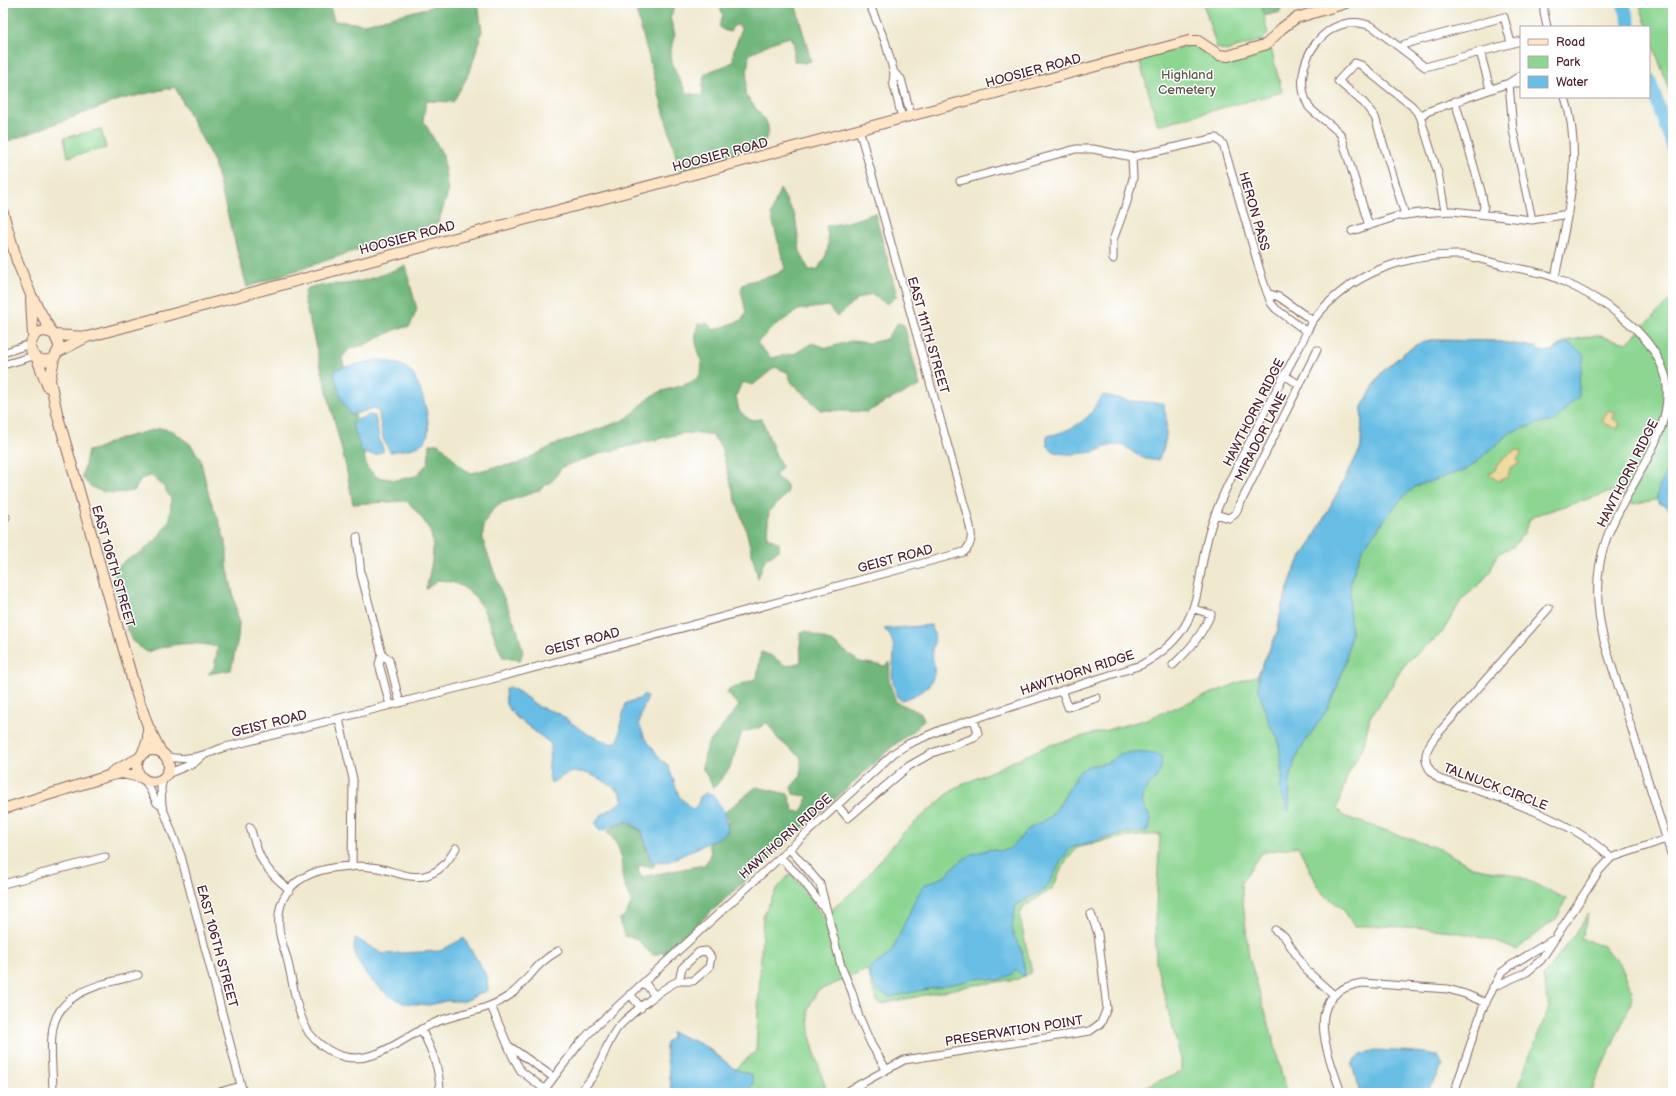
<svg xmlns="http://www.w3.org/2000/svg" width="1676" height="1096" font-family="'Balsamiq Sans',sans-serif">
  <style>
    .green { fill: #8cd692; stroke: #6b7a5e }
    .forest { fill: #71b77c; stroke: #5e6b54 }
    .sand { fill: #eeda9e; stroke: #9c7c64 }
    .water { fill: #67bde4; stroke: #586e88 }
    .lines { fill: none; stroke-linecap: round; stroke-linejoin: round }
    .river { stroke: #67bde4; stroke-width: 13 }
    .street-casing { stroke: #846664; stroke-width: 9 }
    .secondary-casing { stroke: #846664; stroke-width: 12 }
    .street { stroke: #fff; stroke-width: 7 }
    .secondary { stroke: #fee5c5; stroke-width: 10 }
    .labels { text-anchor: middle; stroke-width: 3; stroke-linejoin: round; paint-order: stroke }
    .street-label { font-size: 13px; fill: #4a1f2b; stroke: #fff }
    .park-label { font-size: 13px; fill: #5e564a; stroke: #fff }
  </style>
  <rect width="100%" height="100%" fill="#fff"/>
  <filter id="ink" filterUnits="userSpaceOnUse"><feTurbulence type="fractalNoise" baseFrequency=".025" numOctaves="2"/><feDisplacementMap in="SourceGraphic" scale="8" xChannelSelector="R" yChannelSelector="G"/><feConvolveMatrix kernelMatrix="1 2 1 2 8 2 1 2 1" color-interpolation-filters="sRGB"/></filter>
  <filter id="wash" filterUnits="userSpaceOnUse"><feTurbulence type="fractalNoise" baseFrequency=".012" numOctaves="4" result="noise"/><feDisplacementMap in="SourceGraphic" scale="16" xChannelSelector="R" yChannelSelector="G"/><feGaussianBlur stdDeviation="0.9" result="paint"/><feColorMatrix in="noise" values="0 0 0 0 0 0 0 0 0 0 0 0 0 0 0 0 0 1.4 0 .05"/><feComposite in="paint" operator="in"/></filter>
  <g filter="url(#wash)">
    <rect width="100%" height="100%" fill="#f0e9cf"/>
    <path class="green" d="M1203,3H1261L1268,34L1262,40L1226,51L1217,48Z
      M1639,3H1673V102L1649,32V27H1647Z
      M1194,44C1205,47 1210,60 1221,62L1271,48L1282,92L1158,125L1139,59Z
      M101,129L106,148L68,157L64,138Z
      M1673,297V507L1667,498L1632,504L1617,490L1536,515L1530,519L1524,533L1514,546L1499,553L1495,559L1491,570L1480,584L1462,599L1442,633L1409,660L1401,670L1386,695L1370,717L1363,747L1348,774L1337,808L1343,816L1440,849L1472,867L1516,875L1566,899L1557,918L1516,950C1466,927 1409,926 1354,926L1343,909L1321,892L1298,846L1261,853L1241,883L1249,957L1274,1042L1286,1093H1093L1141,1088L1181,1072V1060L1156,963L1155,920L1160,834L1117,838L1077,848L1063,865L1053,888L1024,907L1019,914L1032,972L1018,979L968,986L882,1004L877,1001L867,970L817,991L808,1009L811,1040L827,1093H671C672,1076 665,1060 666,1042L672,1038V1032L709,1049L735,1069L756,1051L763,916L776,890L791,873L823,917L857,888L904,832L955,788L1047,746L1144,720L1258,675L1277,633L1282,606L1296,566L1312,541L1361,448L1362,407L1382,372L1404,353L1418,344L1430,340L1493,341L1534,347L1542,352L1552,351L1567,341L1596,335L1627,343Z
      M1589,914L1581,939L1603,946L1618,961L1633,991L1630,1006L1590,1093H1515L1549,1007L1543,977Z"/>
    <path class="forest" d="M3,3H329L334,21L364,24L446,3H478L482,31L470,72L453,102L426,101L423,120L443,155L448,193L438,223L247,287L213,160L175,87L122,99L3,143Z
      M634,3H676L670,18L675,35C665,58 676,73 687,93L702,96L704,75C713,68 725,68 734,61C730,50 740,40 741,29L739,25L733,26L730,32L723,30L719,26L723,15L718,3H795L811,61L804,63L794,61V42L791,37C775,40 762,47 749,55L745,94L767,123C771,134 765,140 759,149L680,171Z
      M1261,3H1282V4L1280,12L1264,16Z
      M780,189L795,216L800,251L809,270H817C829,253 830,246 826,226L848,222L875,213L897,296L887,304L872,294L857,299L837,317L828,306L798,310L771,329L757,343L771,358L796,353L812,343L827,348L851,341L870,343L886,339L898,323L904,325L920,386L891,399L867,412L821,410L792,383L787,372L775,367L753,385L742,382L736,396L739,411L750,420L762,419L775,453L782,467L775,476L787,485V494L769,511L767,537L779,543V550L765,559L758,578L746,530L735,498L721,447L711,434L683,433L602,453L562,467L553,480L538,491L499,504L493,509L483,526V541L500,589L517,629L523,652L520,660L503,658C488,624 483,583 439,580L426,589C430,572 436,550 431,534C427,522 415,510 407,501L353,504L346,467L304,299L306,289C319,283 331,285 345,284C366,282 386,273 405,266L417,309L410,326L395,330L364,345L349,349L342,358L367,468L377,477L396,480L416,476L428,463L430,444H440L463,469L472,473L494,467L517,464L554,445L624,420C637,412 646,397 660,392C672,387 697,385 701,372C705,356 690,346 698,324L707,323L714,330L742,320L746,313L741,290L744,283L775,275L785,269L771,214Z
      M160,428L173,431L190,444L200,458L209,496L219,521L227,549V565L239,623L238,638L231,670L208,674L214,668L218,647C191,641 173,643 147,652L132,641L127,629L114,585L115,569L129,558L139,554L157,539L170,519L171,499L164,487L152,476L142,478L134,491C114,494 94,495 82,477L88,451L99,448L115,440Z
      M807,631L837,645L859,662L886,666L890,662L889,682L896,702L921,713L924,719L915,730L893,746L668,951L653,955C643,949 639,934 625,937L619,920L626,915L632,902C629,895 624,887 623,881C620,859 624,849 607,832L618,824L626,822L641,831L649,857L655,865L652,867L640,865L638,870L641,877L704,865L708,860L711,851L708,845L709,843L727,832L728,820L725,812L756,787L788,794L794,811L802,812L808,796L793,794L791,787L801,776V758L778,739L767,722L759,728L742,732L730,768L714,788L702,767L708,744L739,706L727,693L730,689L757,678L761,652L770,655L786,666L801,662L800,632Z"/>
    <path class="sand" d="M1607,411H1613L1615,412L1613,419L1620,423L1617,429L1605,424L1602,421Z
      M1516,450L1520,451L1521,454L1517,459L1519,464L1510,468L1508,477L1498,481L1489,474L1495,470C1497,462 1509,454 1516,450Z"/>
    <path class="water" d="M1430,340L1493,341L1534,347L1542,352L1552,351L1567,341L1584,355C1582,370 1578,380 1579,397L1571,403L1554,422H1543L1511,432L1468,469L1416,486L1401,499L1362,549L1351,580L1349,609L1351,632L1345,665L1336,690L1325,713L1303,745L1294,763L1290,781L1289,812L1280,790L1283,775L1278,738L1270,726L1259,691L1258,675L1277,633L1282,606L1296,566L1312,541L1361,448L1362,407L1382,372L1404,353L1418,344Z
      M377,360C389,361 402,363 411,372C420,382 434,427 426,439C419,450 401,450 390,452L383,438L378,409L374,408L351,415L342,401L334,374L336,369Z
      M1104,395L1129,401L1163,403C1168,419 1168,446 1158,460C1136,462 1132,445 1117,445C1108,445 1101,450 1093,452C1079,454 1043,460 1047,436C1063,433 1080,426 1091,413C1096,406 1097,400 1104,395Z
      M370,415L375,416L379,438L384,451L375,455L362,453L352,424L354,421Z
      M1673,464V513L1664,505L1658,503C1653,490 1666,475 1673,464Z
      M931,625C939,643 931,642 932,656C932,659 934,662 934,665C937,686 919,694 902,700L897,697C895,690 892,682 892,675C893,659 899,642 884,629Z
      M509,687L519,692L539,707L558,713L587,734L612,744L619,740L620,725L626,703L639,699L644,694L648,697L641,714L639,724L645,738L661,760L668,765L679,796L693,810L698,804L700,797L706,793L713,794L725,814L727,832L718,838L670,861L651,862L642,831L627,821C617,823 610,829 600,831L595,824L600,816L623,801L620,792C608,783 586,768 570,773C563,775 557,780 551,783C545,768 552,759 551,744L516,717L506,705L505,689Z
      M1133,752L1155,754L1161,756C1165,780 1145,783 1142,798C1140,812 1159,815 1146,832H1127L1071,848L1062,859L1051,881L1044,890L1016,905L1012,927L1014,937L1019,944L1023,956L1025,977L1015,970L1011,975L998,980L981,978L890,997L880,992L870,979L869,969L891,953L916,898L924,885L948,875L952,868L970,855L990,849L1000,851L1009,849L1030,828L1050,817L1060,804L1079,772L1088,766L1107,763L1120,754Z
      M355,938L383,954L440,951L464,938L487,977L488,990L465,1001H446L429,1005L403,1003L387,994L372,981L360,966L354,950Z
      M672,1032L701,1044L735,1069L752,1075L753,1084L747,1093H671C672,1076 665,1060 666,1042L672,1038Z
      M1375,1050L1418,1052L1437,1055L1443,1065L1428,1093H1361L1352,1065C1357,1055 1365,1053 1375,1050Z"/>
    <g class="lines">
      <path class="river" d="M1623,3L1631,27
        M1649,79L1673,147"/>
    </g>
  </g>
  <g filter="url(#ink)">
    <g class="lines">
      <defs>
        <path id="street" d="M869,3L885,41L894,73L893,82L902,118
          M1544,3V13L1547,27
          M1401,48L1405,44L1504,17L1511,43
          M1480,51L1490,89
          M894,73L901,79L911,116
          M1509,83L1513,130L1532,220
          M1509,83H1521
          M1455,101L1481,191L1484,206L1482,214
          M1420,116L1429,111L1509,83L1521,75
          M960,181L1076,149H1093L1132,157L1216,138L1223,144L1263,281L1271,303L1276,309L1307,332
          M1405,215L1375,117L1364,103L1338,81L1355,63L1361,65L1374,76L1412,106L1420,116L1438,173L1445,211
          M1369,226L1341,135C1335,127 1312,112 1309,107C1286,66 1328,6 1373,27L1425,67L1521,41
          M1352,231L1398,216L1420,213L1452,211L1532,220L1568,214
          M1113,259V240L1127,202L1133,178L1132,157
          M1555,277C1567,218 1584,156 1565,97
          M1267,293L1279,297L1313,321
          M3,353L30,344
          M3,365L34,356
          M1284,375L1300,385
          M1215,514L1229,518L1235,514L1317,350
          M3,520L6,517
          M357,537L361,574L382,654L389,660L400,703
          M1549,608L1435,737C1422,754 1422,765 1439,779C1489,793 1575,820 1611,858
          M382,654L379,664L390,705
          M1173,665C1191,648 1201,636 1211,614L1194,609
          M1062,690L1068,707L1097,698
          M339,719L353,779L352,867
          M165,756C186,762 203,756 222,748L481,682L964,552C975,542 971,530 968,518L859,129
          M167,774L194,763L201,757
          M163,779L161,788L162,806L181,856L243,1093
          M145,780L157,803L162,806
          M837,805L848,818L909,766L932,753L974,738L978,733L974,719
          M250,827C259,858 263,869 290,890
          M456,848C448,861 441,872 424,876C408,879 394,871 378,868C336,861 274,871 279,927C279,936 283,946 286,955C293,979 295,1011 309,1033C316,1042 325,1049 336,1054C374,1070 406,1033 439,1021C463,1012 488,1011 510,995C529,981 534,964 558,951
          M789,848L820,884L841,966L852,992L858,1014L871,1044L886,1069
          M780,857L801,878L826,911
          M3,884L105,857
          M1275,930L1284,936L1306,970L1334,995
          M706,951L711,957L709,967L693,981H679L682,968L699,952Z
          M644,982L655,996
          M1493,987L1527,972L1541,960L1599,871L1611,858L1666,839
          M630,994L641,1008
          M491,1006L513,1057L521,1071L544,1089
          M421,1029C432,1050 440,1069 440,1093
          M509,1046L553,1077
          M848,1091L904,1060L1090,1031L1101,1023L1107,1008L1098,934L1091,914
          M53,1093C53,1074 50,1054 52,1035C55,990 104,984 138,975
          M216,1093L241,1086
          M542,1093L579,1044L596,1026L894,753L908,744L943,729L1141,665C1213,626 1190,578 1215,515C1228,479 1249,445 1265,411C1276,390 1288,369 1299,348C1304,339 1308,327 1314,319C1349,274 1404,254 1459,255C1473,255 1488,262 1502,265C1521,270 1543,271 1560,280C1602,299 1653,331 1666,378C1676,436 1622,490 1605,543C1594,576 1596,608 1604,641L1673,860
          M578,1093C602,1072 600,1054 616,1030C623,1020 667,984 679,981
          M1341,1093C1328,1053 1300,993 1362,983L1448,989L1465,994L1486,1003
          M1454,1093L1482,1010L1501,973L1510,966L1552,940"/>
        <path id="secondary" d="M3,213L17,261L31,295L52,333
          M31,299L33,336
          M55,335L87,337
          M58,352L87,337L1189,41H1198L1219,55L1228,56L1267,44L1282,28L1296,18L1346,3
          M54,358C43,364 30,358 30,344L36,333L44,331L52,333L55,336L59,345V349L54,358L50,380L57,413L135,689L148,726L161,752
          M37,359L48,387
          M137 766a16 16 0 1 1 32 0a16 16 0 1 1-32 0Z
          M142,754L148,740V726
          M112,772L139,758
          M3,809L108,776L122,773L140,777"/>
      </defs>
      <use href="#street" class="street-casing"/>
      <use href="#secondary" class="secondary-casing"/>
      <use href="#street" class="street"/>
      <use href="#secondary" class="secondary"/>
    </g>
  </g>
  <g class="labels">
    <g class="street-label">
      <text transform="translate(1033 70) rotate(-15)" y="5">HOOSIER ROAD</text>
      <text transform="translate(720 154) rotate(-15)" y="5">HOOSIER ROAD</text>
      <text transform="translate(1255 211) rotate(74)" y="5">HERON PASS</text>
      <text transform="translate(407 237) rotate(-15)" y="5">HOOSIER ROAD</text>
      <text transform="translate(929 335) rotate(74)" y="5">EAST 111TH STREET</text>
      <text transform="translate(1253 412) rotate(-63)" y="5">HAWTHORN RIDGE</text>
      <text transform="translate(1260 436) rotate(-63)" y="5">MIRADOR LANE</text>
      <text transform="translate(1627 473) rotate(-63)" y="5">HAWTHORN RIDGE</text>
      <text transform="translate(895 558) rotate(-15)" y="5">GEIST ROAD</text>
      <text transform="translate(114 566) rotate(74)" y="5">EAST 106TH STREET</text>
      <text transform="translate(582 641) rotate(-15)" y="5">GEIST ROAD</text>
      <text transform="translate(1077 672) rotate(-18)" y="5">HAWTHORN RIDGE</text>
      <text transform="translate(269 723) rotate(-14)" y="5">GEIST ROAD</text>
      <text transform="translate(1496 786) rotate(21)" y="5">TALNUCK CIRCLE</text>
      <text transform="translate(785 836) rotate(-42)" y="5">HAWTHORN RIDGE</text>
      <text transform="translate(218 946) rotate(75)" y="5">EAST 106TH STREET</text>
      <text transform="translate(1014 1030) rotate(-9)" y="5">PRESERVATION POINT</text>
    </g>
    <g class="park-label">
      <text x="1187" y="79">Highland<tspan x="1187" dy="15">Cemetery</tspan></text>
    </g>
  </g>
  <rect width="1676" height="1096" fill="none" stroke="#fff" stroke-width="16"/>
  <rect x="1520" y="26" width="130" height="72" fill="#ffffff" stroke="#b7a5aa"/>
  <rect x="1528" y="39" width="20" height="6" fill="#fee5c5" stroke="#b7a5aa"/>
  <text x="1556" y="46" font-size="12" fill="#4a1f2b">Road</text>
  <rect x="1528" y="56" width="20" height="12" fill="#8cd692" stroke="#b7a5aa"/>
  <text x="1556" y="66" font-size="12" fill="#4a1f2b">Park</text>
  <rect x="1528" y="76" width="20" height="12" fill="#67bde4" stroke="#b7a5aa"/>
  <text x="1556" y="86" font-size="12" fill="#4a1f2b">Water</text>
</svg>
